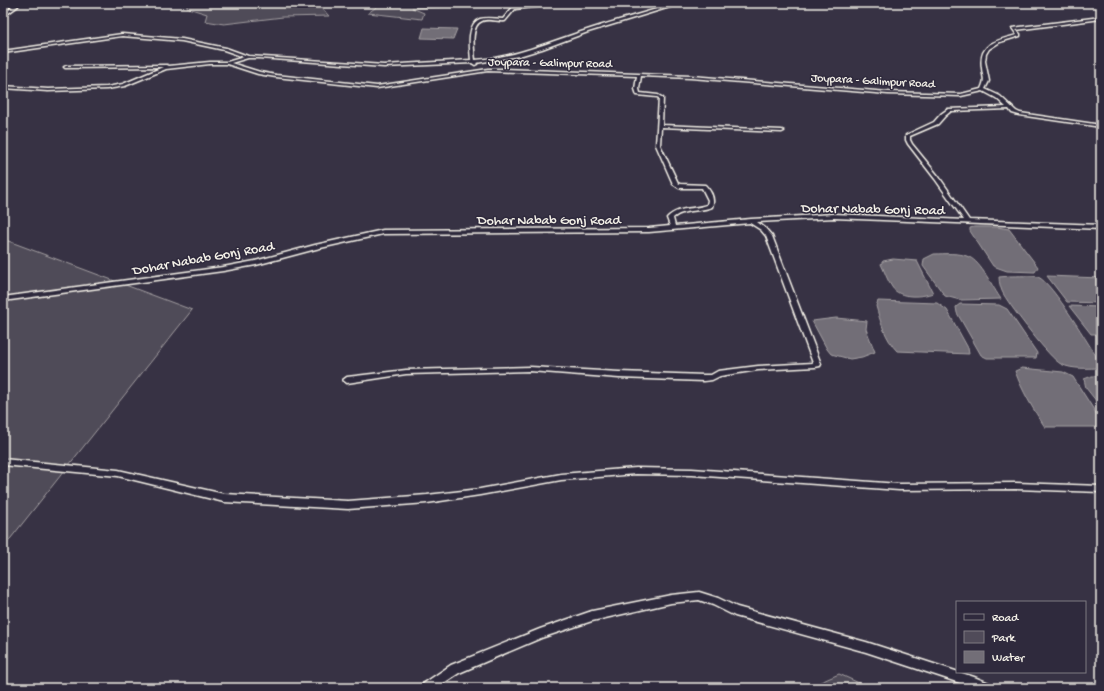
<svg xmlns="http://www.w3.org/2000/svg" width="1104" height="691" font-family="'Gochi Hand',sans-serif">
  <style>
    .green { fill: #504b59; stroke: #a29ea0 }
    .water { fill: #726e77; stroke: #a6a2a4 }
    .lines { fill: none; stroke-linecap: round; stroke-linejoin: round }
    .street-casing { stroke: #f4f1e8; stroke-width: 3 }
    .street { fill: #2f2a3d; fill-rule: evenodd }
    .labels { text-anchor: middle; stroke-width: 3; stroke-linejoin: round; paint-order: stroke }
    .far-street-label { font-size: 12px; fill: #f4f1e8; stroke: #2f2a3d }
    .street-label { font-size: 14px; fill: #f4f1e8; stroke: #2f2a3d }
  </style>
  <rect width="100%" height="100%" fill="#373244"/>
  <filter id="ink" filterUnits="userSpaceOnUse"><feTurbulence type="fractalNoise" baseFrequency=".025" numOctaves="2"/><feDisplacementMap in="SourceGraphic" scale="8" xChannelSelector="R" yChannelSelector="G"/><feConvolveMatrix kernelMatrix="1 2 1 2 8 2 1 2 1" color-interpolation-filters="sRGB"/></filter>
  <g filter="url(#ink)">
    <path class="green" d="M185,3H321L319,5L329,16L283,17L224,24L205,21L207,14L188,8Z
      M382,3H447L440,7L412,8L424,13L422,19L368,13Z
      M3,239L192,310L3,548Z
      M839,674L870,688H807Z"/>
    <path class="water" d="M424,28L457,29L453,39L421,38Z
      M974,227H997L1009,229L1038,267L1035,272L1007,271L993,266L970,231V228Z
      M934,254C945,254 959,252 969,257C981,262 993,288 1001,299L960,300L945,296L923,266L924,259Z
      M893,259L917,261L933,293C922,297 899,299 892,287C887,280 885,272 881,264L883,261Z
      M1010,276C1017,276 1032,275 1038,277C1053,283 1090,347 1101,364V368C1089,368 1072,370 1061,364C1050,359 1011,307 1004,295C1001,290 999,283 999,277Z
      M1047,276L1101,278V303L1067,302Z
      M878,301L937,303L947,310L968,348L969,354L897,351C886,340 880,321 876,306Z
      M960,304L999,305L1007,309L1037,353L1036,358H987L981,355L957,313L956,307Z
      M1069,306L1101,307V334H1091Z
      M836,318L867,321L866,329L875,352L862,357L850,359L831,354L827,349L812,321Z
      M1022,368L1063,372L1073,377L1101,421L1098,427H1045C1033,409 1022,391 1015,371Z
      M1092,376H1101V407L1086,388L1084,379Z"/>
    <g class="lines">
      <defs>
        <path id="street" d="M5,3L18,6L3,17V14L13,7L4,6Z
          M537,3H541L544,6L515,9L505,21C498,22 489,18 482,21C470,25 474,50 475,60C515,58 549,42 587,30C617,20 647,12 678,3H683L588,32L542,49L519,56L476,63L477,64L475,65L472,63L384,67L259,58H248L231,63L260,72L276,75L377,86L488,69H503L691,76L888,92L961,94L981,89C986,78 983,79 982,68C978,43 998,40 1017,35L1012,28L1101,17V19L1016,30L1020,34V36L1000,42L989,49L986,54L985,61L989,81L985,89L1000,96L1016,111L1020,113L1101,125V127L1019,115L1012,113L1009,109L951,111L945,116L938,124L910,136V140L912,144L939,177L969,220L1101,225V229L834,218L757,222L765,228L772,236L821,364L820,366L815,367L758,370L720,376L712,380L704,381L619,378L530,371L406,374L347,383L343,380L347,377L406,370L530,367L619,372L704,375H711L718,371L758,366L813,363L766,236L761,230L750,223L649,232L383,234L316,249L256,265L223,271L3,301V297L223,267L255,261L315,245L383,230L649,228L670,226L667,218C678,206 694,210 707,205L708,200L702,188H679L673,184L656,145L659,98L657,97L637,95L635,89L637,76L488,71L377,88L276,77L258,74L227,64H210L166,69L125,86L107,89L48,91L3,88V86L48,89L107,87L123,84L163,67L65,68L64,67L66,66L167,65L169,66L210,62H227L244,57L224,50L182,41L122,36L3,53V51L122,34L182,39L226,48L248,56L384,65L471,60C470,49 466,24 480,19C487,17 496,19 503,19L513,7L539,5ZM641,76L691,78L888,94L961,96L983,91L996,98L1006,107L948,109L941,114L934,122L906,135V140L908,144L935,179L964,220L834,214L751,219L675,226L673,218C683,209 699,212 712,207C715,199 711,191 705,185L680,184L678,183L660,145L661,127L782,132L784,131L782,130L662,125L663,98L658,95L640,93L639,89Z
          M3,459L118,470L224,494L348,501L427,495L480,489L561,474L636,468L692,469L899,484L1016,483L1101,486V492L1016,489L899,490L692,475L636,474L561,480L480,495L427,503L348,509L224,502L118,476L3,465Z
          M699,592L718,598L737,607L866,642L974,677L991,684L992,688H975L866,652L735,616L713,605L699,600L671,603L592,621L541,638L459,673L436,688H422L423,684L451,665L540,629L592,611L671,595Z"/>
      </defs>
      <use href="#street" class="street-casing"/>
      <use href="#street" class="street"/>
    </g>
  </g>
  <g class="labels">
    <g class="far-street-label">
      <text transform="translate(550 62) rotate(1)" y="4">Joypara - Galimpur Road</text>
      <text transform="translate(873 80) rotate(3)" y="4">Joypara - Galimpur Road</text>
    </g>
    <g class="street-label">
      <text transform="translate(873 208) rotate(1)" y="5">Dohar Nabab Gonj Road</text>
      <text x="549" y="224">Dohar Nabab Gonj Road</text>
      <text transform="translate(203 257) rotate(-10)" y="5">Dohar Nabab Gonj Road</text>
    </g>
  </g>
  <rect width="1104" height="691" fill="none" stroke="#2f2a3d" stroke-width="16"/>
  <rect x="8" y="8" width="1088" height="675" fill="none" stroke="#f4f1e8" stroke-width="1.5" filter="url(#ink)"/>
  <rect x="956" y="601" width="130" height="72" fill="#2f2a3d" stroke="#7e7a81"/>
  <rect x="964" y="614" width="20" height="6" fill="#2f2a3d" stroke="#7e7a81"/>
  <text x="992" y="621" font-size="12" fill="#f4f1e8">Road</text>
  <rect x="964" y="631" width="20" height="12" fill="#504b59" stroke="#7e7a81"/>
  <text x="992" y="641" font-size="12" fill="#f4f1e8">Park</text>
  <rect x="964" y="651" width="20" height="12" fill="#726e77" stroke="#7e7a81"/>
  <text x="992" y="661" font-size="12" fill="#f4f1e8">Water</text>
</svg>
